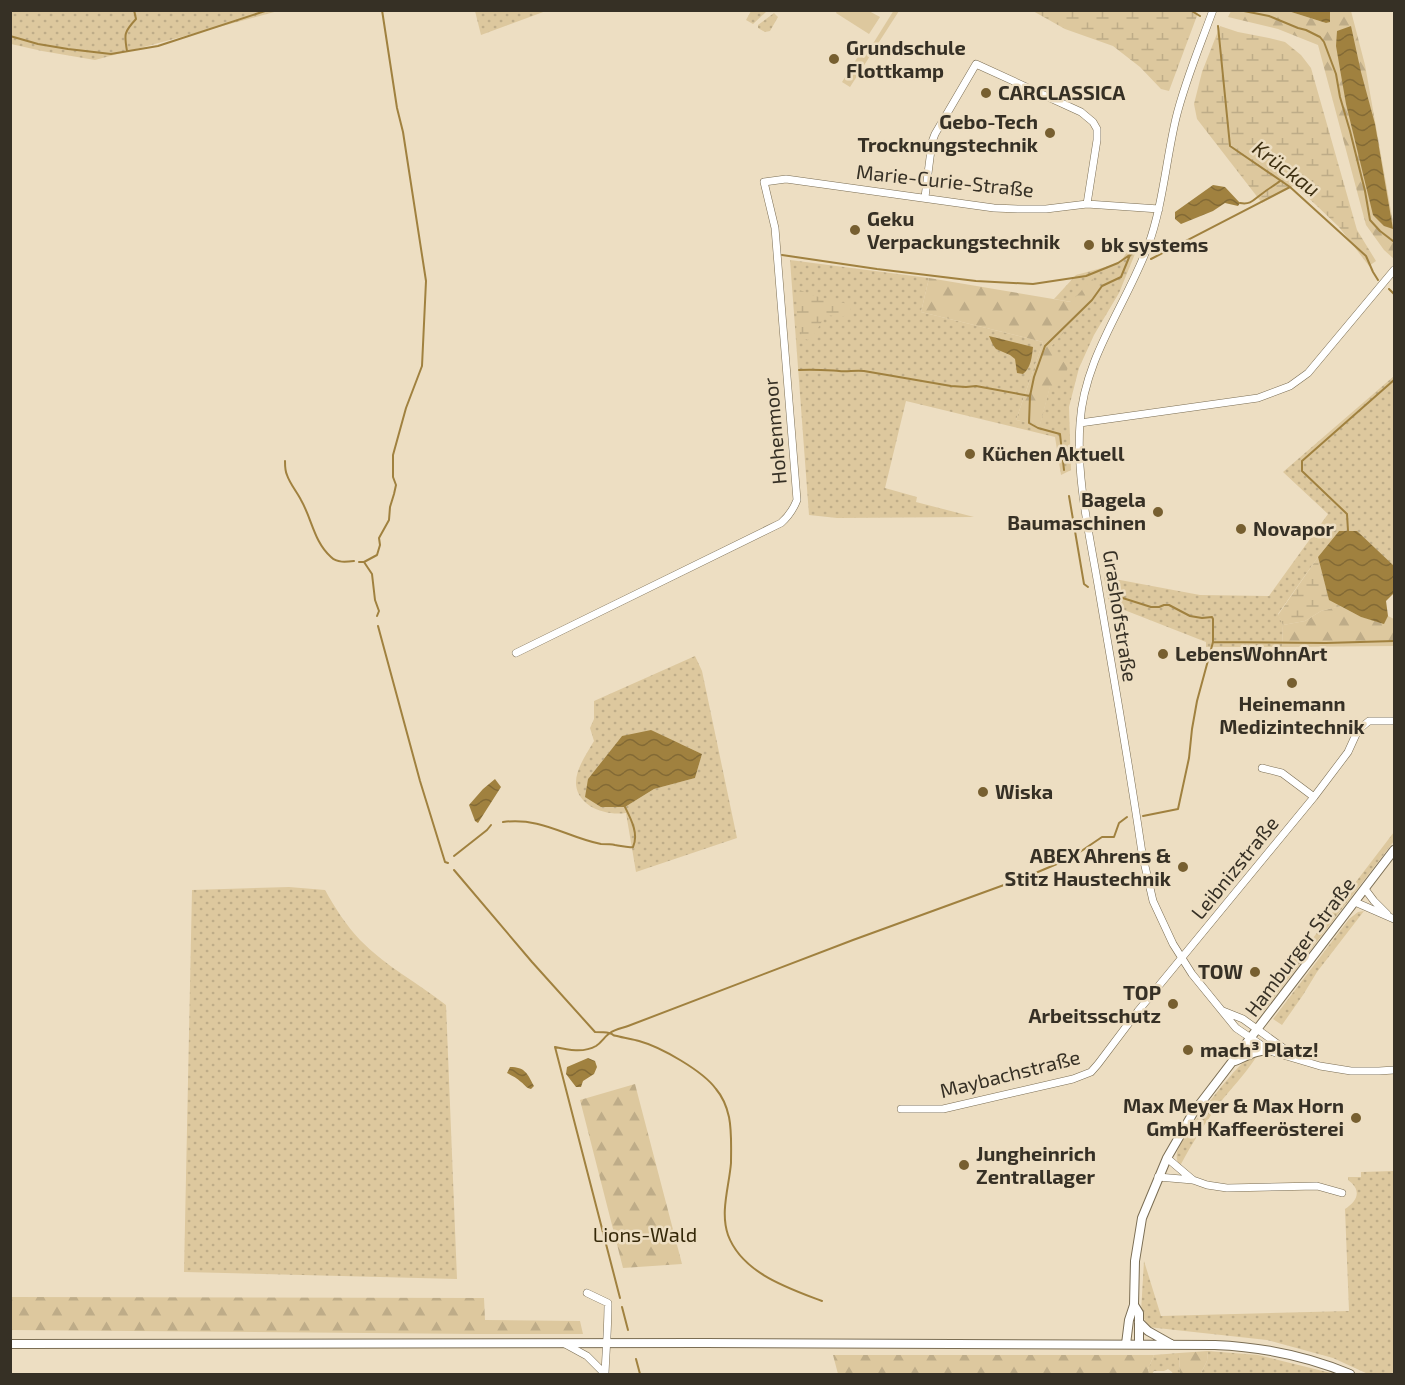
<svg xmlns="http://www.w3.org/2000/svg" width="1405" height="1385" font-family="'Exo 2',sans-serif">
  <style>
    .grass { fill: url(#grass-dots); fill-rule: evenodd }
    .forest { fill: url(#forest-firs) }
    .wetland { fill: url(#wetland-marsh) }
    .garden { fill: #ddc89e }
    .water { fill: url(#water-waves) }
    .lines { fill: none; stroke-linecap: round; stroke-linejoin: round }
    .stream { stroke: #a0813f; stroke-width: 2 }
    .minor-casing { stroke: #7a6d53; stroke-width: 8 }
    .major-casing { stroke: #7a6d53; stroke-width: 10 }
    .minor { stroke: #fff; stroke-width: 7 }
    .major { stroke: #fff; stroke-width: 8 }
    .poi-dot { fill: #775f30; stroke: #eddec2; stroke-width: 2 }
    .labels { text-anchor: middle; stroke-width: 5; stroke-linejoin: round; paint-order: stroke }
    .poi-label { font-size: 20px; font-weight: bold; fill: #363025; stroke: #eddec2; text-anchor: start }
    .street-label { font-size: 20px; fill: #363025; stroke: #eddec2 }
    .park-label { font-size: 20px; fill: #352809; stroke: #eddec2 }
    .water-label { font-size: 21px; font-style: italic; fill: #3f3113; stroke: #eddec2 }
  </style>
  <defs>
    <pattern id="grass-dots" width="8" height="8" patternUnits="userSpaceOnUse" patternTransform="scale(1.5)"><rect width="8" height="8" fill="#ddc89e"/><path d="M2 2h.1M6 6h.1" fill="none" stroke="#beac88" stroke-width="1.8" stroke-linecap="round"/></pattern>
    <pattern id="forest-firs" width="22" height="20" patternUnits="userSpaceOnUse" patternTransform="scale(1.5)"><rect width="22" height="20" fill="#ddc89e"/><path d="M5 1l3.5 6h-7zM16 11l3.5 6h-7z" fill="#beac88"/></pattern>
    <pattern id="wetland-marsh" width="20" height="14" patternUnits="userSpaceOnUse" patternTransform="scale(1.5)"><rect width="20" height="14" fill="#ddc89e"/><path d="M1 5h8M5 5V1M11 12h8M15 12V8" fill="none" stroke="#beac88"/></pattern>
    <pattern id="water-waves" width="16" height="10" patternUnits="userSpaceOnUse" patternTransform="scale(1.5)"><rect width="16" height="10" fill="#a0813f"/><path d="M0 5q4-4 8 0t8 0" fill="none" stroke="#836a35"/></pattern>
  </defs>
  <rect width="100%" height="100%" fill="#eddec2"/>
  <path class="grass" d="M11,10H278V11L95,60L42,51L11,44Z
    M475,11V10L546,11L481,35Z
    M751,11V10L767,11L753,24L746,20Z
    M774,13L778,17L770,31L765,32L758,28V25Z
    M1137,249L1119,293L1094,335L1079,368L1069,407L1071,470L1061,475L1055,437L906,401L885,488L917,497L916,502L974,517L837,518L809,515L790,260L929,278L921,312L1043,342L1016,420L1040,424L1050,386L1051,347L1072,302L1054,299L1076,275L1120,263L1128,250Z
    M1394,376V569L1339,531L1318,557L1278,614L1283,625L1282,647H1206V642L1109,604L1104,577L1200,595L1269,596L1328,514L1283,472Z
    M695,656L702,671L737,838L636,872L626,813C614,815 600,812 590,806C563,787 581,763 594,741L590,728L594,719V701ZM622,736L681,744L702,754L695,778L654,789L625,807L588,779Z
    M1394,832V841L1263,1012L1255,1006L1274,981L1313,938Z
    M289,887L325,890C335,908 346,925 360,940C385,966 418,983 446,1005L457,1279L184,1272L192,890Z
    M1364,911L1317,972L1303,995L1282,1025L1273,1019L1349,919L1358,912Z
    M1258,1054C1248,1071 1235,1084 1223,1099C1207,1120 1192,1143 1180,1166C1177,1162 1176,1158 1177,1153C1181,1136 1231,1072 1245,1061C1249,1058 1254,1056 1258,1054Z
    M1394,1171V1374H1368L1333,1358L1267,1340L1148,1327L1141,1312L1144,1261L1161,1316L1349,1311L1345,1209C1358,1201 1362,1190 1348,1180V1177H1361V1172Z
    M1208,1351L1258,1355L1335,1374H1195L1201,1373L1207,1361Z
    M1179,1353L1180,1374H1173L1172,1372L1168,1369L1164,1371H1154L1152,1374H1149L1148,1369L1154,1355Z"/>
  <path class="forest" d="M1231,11H1288L1326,23L1330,21V11H1351L1365,65L1394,228V259L1384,250L1366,225L1318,45L1278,29L1228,17Z
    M929,278L1071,302L1092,279L1101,289L1051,347L1068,367L1063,382L1050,387L1040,425L1016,420L1043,342L921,312Z
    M1340,606L1361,617L1384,623L1388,616L1394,619V646L1282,647L1283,625L1305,621L1321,611Z
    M635,1084L682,1264L623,1268L580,1100Z
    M11,1297L484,1298L485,1320L580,1321L583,1334H476L11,1330Z
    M1208,1351L1207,1361L1201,1373L1195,1374H1180L1179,1353Z
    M833,1355H1154L1148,1369L1149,1374H838Z"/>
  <path class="wetland" d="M1194,11L1198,13L1169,91L1161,89L1140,67L1113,46L1065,29L1033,11Z
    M1220,26L1238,32L1269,38L1285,42L1301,55L1311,68L1357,230L1376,261L1369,266L1339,227L1295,185L1262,203L1197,119L1194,104L1202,72Z
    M800,290L811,295L844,303L851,307L850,314C841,319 834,314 825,316L814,335L808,340L803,338C796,324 795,305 800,290Z
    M1318,557L1329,599L1341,606L1321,611L1305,621L1283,625L1278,615Z"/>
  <path class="garden" d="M894,10L899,11L850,87L842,82L859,55L864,58Z
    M837,11H869L880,17L869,34L836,13Z"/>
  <path class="water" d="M1288,11H1330V22L1326,23Z
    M1351,26L1361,72L1375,124L1393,229L1384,226L1373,215L1346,104L1336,46L1337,31Z
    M1213,185L1225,187L1240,203L1238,206L1225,203L1213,211L1181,224L1175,219V212Z
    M989,336L1033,347C1032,356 1031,368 1023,374L1017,373L1015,359L1010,355L996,349L993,345Z
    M1339,531H1357L1394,566V593L1386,601L1388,616L1384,624L1361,617L1329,600L1318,557Z
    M651,730L702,754L695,778L654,789L625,807H601L585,797L588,779L622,736Z
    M495,779L501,787L478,823L475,821L469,805L483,789Z
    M588,1058L595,1061L597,1067L594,1074L583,1081L581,1087H576L566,1074L567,1067Z
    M510,1067C525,1067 527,1073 534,1086L531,1089C526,1088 525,1085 521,1082C517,1078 512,1076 507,1073Z"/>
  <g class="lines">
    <path class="stream" d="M1190,10L1200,16
      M1230,10H1236
      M1239,10L1269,16L1298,28L1306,30L1320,37L1324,42L1336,74L1340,97L1350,131L1365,191L1370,220L1380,231L1393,241
      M1218,26L1230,146L1290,187L1366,256L1373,272L1378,280
      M10,36L38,44L68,49L111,54L158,46L268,10
      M127,51C124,34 124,32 136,19L134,10
      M1240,203C1252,205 1254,199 1263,193C1268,189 1275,185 1280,181
      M782,255L877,269L976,281L1033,284L1086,276L1118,263L1137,250
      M1151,259L1290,187
      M1389,289L1394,294
      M799,370C814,369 824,370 839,371C847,372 855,370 864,371L951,386L966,387L976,386L1030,396
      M285,461C285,466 285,471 287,475C290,484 297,492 301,500C312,519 314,542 331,557C337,563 346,562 354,561
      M1064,470L1060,434L1038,428L1029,423L1030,396L1034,377L1045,346L1092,300L1102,286L1121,277L1130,255
      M1069,496L1084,584L1088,587
      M1348,531L1347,514L1302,471V461L1394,380
      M359,562H364L377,555L380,545L379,538L389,520L390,507L394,494L396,485L393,477V455L406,408L422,366L426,281L403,132L397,108L382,10
      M364,562L372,574L375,600L379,611L377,616
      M1110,594L1151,607H1159L1164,605H1169L1190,616L1202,618L1212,617L1213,619V642L1326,643L1394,641
      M378,626L420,781L445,862L448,863
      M1143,816L1178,809L1189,758L1192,729L1197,701L1213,642
      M503,822C542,817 566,837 601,844C606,844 611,844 615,845C622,846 627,848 633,847C639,834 631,819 625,807
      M454,856L487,830L491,825
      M454,870L532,962L595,1032C599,1032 605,1032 609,1033C616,1035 610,1035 617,1036C624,1038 632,1039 639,1041C661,1047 703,1071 716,1089C722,1096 727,1108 729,1117C732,1132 731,1149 731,1163C729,1187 720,1212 728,1235C742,1273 788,1288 822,1301
      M620,1298L555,1047C568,1050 584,1053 596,1046C602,1042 605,1036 610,1033C615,1029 623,1028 628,1026L853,940L1026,877L1071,858L1102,837H1114L1119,823L1127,817
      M622,1307L628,1330
      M636,1359L640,1374"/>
    <defs>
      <path id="minor" d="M1213,10C1200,46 1185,81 1176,118C1166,160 1163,205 1148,246C1126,305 1084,358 1080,423C1076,477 1089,532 1098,585C1113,674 1129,763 1142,853L1153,901L1173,944L1192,974L1236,1028L1270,1051L1320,1066L1351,1071H1379L1394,1070
        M925,197L932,142L935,134L976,64L1081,112L1093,122L1097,129V140L1087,204
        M1080,423L1258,398L1290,386L1308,373L1394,270
        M516,653L781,523C789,516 793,510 797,500L775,228L764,182L786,179L994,208L1019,209H1046L1087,204L1159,209
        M1262,768L1282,773L1314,797
        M1365,889L1374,901L1387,914
        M1355,902L1394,919
        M1223,1011L1243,1019L1286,1050L1291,1055
        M901,1109H943L1073,1079L1091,1072L1098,1064L1138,1011L1314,797L1348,752L1358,730L1369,721H1394
        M1167,1158L1193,1180
        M1158,1177L1193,1180L1207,1185L1227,1188L1317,1186L1342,1193
        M587,1293L608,1303C608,1327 606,1351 605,1374
        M565,1344L587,1356L605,1374"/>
      <path id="major" d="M1235,1061C1247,1056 1258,1049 1270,1051
        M1134,1305L1139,1313V1344
        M1139,1322L1148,1331L1171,1344
        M10,1344L704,1343L1215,1345C1262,1347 1307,1356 1350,1374
        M1126,1344L1129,1320L1134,1305L1135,1261L1142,1218L1167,1158L1193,1113L1394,850"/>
    </defs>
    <use href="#minor" class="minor-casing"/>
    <use href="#major" class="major-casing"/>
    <use href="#minor" class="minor"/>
    <use href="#major" class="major"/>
  </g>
  <g class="poi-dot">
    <circle cx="834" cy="59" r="6"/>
    <circle cx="986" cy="93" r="6"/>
    <circle cx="1050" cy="133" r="6"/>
    <circle cx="855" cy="230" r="6"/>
    <circle cx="1089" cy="245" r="6"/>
    <circle cx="970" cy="454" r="6"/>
    <circle cx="1158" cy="512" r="6"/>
    <circle cx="1241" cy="529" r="6"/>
    <circle cx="1163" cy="654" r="6"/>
    <circle cx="1292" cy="683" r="6"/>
    <circle cx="983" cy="792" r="6"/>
    <circle cx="1183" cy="867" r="6"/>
    <circle cx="1255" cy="972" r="6"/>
    <circle cx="1173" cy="1004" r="6"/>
    <circle cx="1188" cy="1050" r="6"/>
    <circle cx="1356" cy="1118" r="6"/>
    <circle cx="964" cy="1165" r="6"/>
  </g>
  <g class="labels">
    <g class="poi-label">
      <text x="846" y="55">Grundschule<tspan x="846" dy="23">Flottkamp</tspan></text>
      <text x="998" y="100">CARCLASSICA</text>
      <text x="1038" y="129" text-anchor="end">Gebo-Tech<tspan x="1038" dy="23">Trocknungstechnik</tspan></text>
      <text x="867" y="226">Geku<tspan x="867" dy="23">Verpackungstechnik</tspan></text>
      <text x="1101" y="252">bk systems</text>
      <text x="982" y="461">Küchen Aktuell</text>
      <text x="1146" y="507" text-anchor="end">Bagela<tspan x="1146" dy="23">Baumaschinen</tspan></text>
      <text x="1253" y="536">Novapor</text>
      <text x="1175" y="661">LebensWohnArt</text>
      <text x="1292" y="711" text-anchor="middle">Heinemann<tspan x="1292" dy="23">Medizintechnik</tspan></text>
      <text x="995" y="799">Wiska</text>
      <text x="1171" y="863" text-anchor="end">ABEX Ahrens &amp;<tspan x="1171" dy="23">Stitz Haustechnik</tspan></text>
      <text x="1243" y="979" text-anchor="end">TOW</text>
      <text x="1161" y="1000" text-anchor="end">TOP<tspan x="1161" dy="23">Arbeitsschutz</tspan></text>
      <text x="1200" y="1057">mach³ Platz!</text>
      <text x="1344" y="1113" text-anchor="end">Max Meyer &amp; Max Horn<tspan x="1344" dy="23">GmbH Kaffeerösterei</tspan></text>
      <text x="976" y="1161">Jungheinrich<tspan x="976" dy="23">Zentrallager</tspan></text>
    </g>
    <g class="street-label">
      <text transform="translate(945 181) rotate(6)" y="7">Marie-Curie-Straße</text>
      <text transform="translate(775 431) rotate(-95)" y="7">Hohenmoor</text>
      <text transform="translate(1120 616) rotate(81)" y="7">Grashofstraße</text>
      <text transform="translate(1235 868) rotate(-51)" y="7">Leibnizstraße</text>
      <text transform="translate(1300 947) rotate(-53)" y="7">Hamburger Straße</text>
      <text transform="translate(1010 1074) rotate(-14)" y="7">Maybachstraße</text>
    </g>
    <g class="park-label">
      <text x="645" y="1242">Lions-Wald</text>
    </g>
    <g class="water-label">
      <text transform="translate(1286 169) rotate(37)" y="7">Krückau</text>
    </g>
  </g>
  <rect width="1405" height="1385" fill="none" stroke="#363025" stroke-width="24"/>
</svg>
